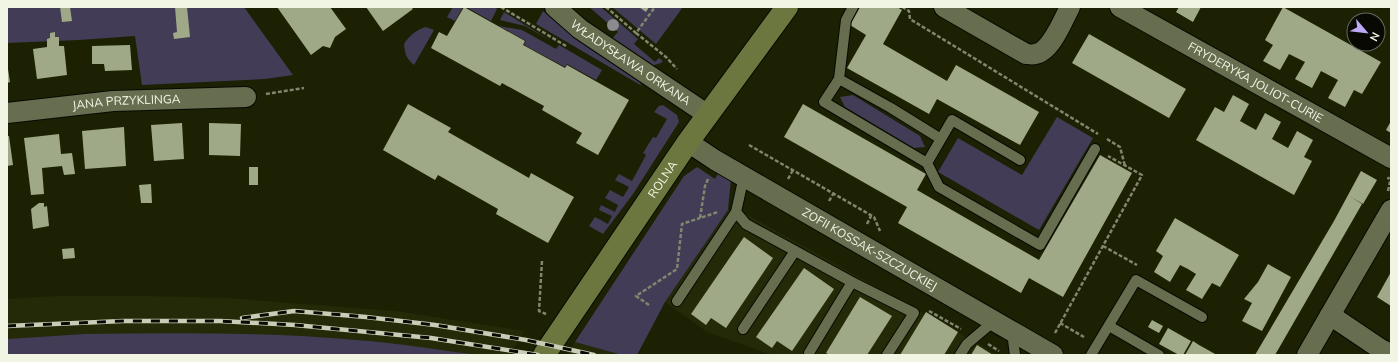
<svg xmlns="http://www.w3.org/2000/svg" width="1398" height="362" font-family="Mulish,sans-serif">
  <style>
    .built { fill: #242a07 }
    .green { fill: #423c56 }
    .building { fill: #a0a987 }
    .lines { fill: none; stroke-linecap: round; stroke-linejoin: round }
    .lane-casing { stroke: #070a00; stroke-width: 12 }
    .street-casing { stroke: #070a00; stroke-width: 22 }
    .secondary-casing { stroke: #070a00; stroke-width: 24 }
    .path { stroke: #81866e; stroke-width: 2.5; stroke-dasharray: 4 2; stroke-linecap: butt }
    .lane { stroke: #676e4f; stroke-width: 10 }
    .street { stroke: #676e4f; stroke-width: 20 }
    .secondary { stroke: #6c7740; stroke-width: 22 }
    .rail-casing { stroke: #c8cdb8; stroke-width: 4.5 }
    .rail { stroke: #070902; stroke-width: 3; stroke-dasharray: 9; stroke-linecap: butt }
    .tree { fill: #8b8a8c }
    .labels { text-anchor: middle; stroke-width: 4; stroke-linejoin: round; paint-order: stroke }
    .street-label { font-size: 12px; fill: #f1f6e4; stroke: #070902 }
  </style>
  <rect width="100%" height="100%" fill="#1c2104"/>
  <path class="built" d="M728,210H739L998,355H772L707,332L665,302Z
    M60,296H143L226,298L395,311L524,331L510,355H478L358,340L230,334H84L7,339V299Z
    M575,342L622,355H567Z"/>
  <path class="green" d="M7,7H244L293,75L265,79L142,85L135,36L79,40L7,43Z
    M453,7H463L455,21L447,17Z
    M466,7H495L497,9L491,21Z
    M589,7H601L638,39L634,44L655,62L659,58L663,61L661,63L651,66L610,41L618,32L614,28L610,31L607,28L610,25Z
    M612,7H683L656,44Z
    M543,11L565,29L638,80L642,86L536,24Z
    M504,12L553,42L525,26L500,20Z
    M499,26L522,30L556,49L559,45L602,70L596,80L567,64L565,67L524,45L526,41Z
    M426,27L434,30L414,65C406,58 405,54 404,44C409,36 417,29 426,27Z
    M853,95L920,136L925,147L914,148L845,107L840,97Z
    M663,105L677,115L679,122L633,194L603,234L589,226L595,217L608,224L612,216L599,210L601,205L615,212L618,205L605,198L610,190L623,197L629,187L615,180L619,174L632,181L646,155L643,153L653,137L656,138L667,119L654,112L659,106Z
    M1057,117L1093,138L1039,230L938,172L958,138L1022,175Z
    M697,167L715,179L719,172L731,179L728,210L665,302L637,355H622L575,342L684,176Z
    M84,334C175,333 267,332 357,340C398,343 438,350 478,355H7V339Z"/>
  <path class="building" d="M60,7H70L72,21L62,22Z
    M175,7H187L190,37L174,39L173,33L177,32Z
    M277,7H330L346,29L335,37L330,48L323,46L311,55Z
    M366,7H411L413,9L383,31Z
    M464,7L525,41L523,45L565,68L567,65L629,100L598,155L576,143L582,133L542,110L544,106L502,83L500,86L431,48L439,32L447,36Z
    M639,7H649L646,12Z
    M860,7H897L902,10L883,44L947,81L956,65L1039,112L1020,145L937,99L929,114L847,68L866,35L850,25Z
    M1179,7H1201L1193,22L1176,12Z
    M1283,7L1381,62L1362,94L1354,90L1345,107L1328,98L1338,80L1321,71L1312,88L1295,79L1305,62L1289,54L1280,70L1263,61L1273,45L1265,40Z
    M55,32V37H59V46H64L67,75L37,79L33,49L47,47V39L50,38V33Z
    M1089,34L1186,89L1169,118L1072,63Z
    M130,45L132,70L105,71L104,64H92V46Z
    M8,69L10,82L7,83V70Z
    M1233,95L1249,104L1240,121L1256,130L1265,113L1281,122L1272,139L1288,148L1297,131L1313,140L1304,157L1312,161L1294,195L1196,140L1215,107L1224,112Z
    M408,104L451,128L448,132L529,178L531,173L574,197L548,243L496,214L498,209L438,175L435,180L383,150Z
    M803,104L926,174L917,190L1039,260L1100,155L1132,173L1063,297L1029,278L1021,293L898,223L907,207L784,137Z
    M1391,121V133L1386,130Z
    M182,123L184,159L154,161L151,125Z
    M209,123L241,124L240,156L209,155Z
    M124,127L126,166L85,169L82,131Z
    M59,134L61,154L72,153L75,174L64,175L62,166L42,168L44,194L31,195L24,138Z
    M7,136H9L13,165L7,166Z
    M249,167H258V185H249Z
    M1361,171L1377,180L1363,204L1351,197L1362,204L1275,355H1255L1334,221Z
    M151,184L152,203H141L139,185Z
    M39,203H44V207L47,206L49,226L33,229L31,209Z
    M1175,218L1239,255L1220,287L1212,283L1202,299L1186,290L1196,274L1188,269L1180,265L1170,282L1154,272L1163,256L1156,251Z
    M744,237L773,258L726,328L711,318L706,325L691,314Z
    M74,248L75,258L63,259L62,249Z
    M1268,264L1291,277L1262,331L1242,321L1252,303L1244,299L1258,282Z
    M804,268L834,289L792,351L777,341L772,348L756,337Z
    M1391,272V306L1377,297Z
    M860,297L892,316L867,355L846,354L830,355L826,353Z
    M926,312L958,332L944,355H900Z
    M1152,320L1163,326L1159,333L1148,327Z
    M1168,328L1191,341L1183,355H1179L1159,344Z
    M1193,341L1199,345L1217,355H1185Z
    M977,345L993,355H971Z"/>
  <g class="lines">
    <defs>
      <path id="lane" d="M853,7L846,20L839,79L824,102L927,163
        M839,79L891,108L941,139
        M1020,160L952,120L927,163L939,187L1040,245L1095,149
        M744,176L736,212L746,224L852,282L914,313L887,355
        M677,301L736,212
        M1109,326L1159,355
        M743,329L795,251
        M1012,332L1015,355
        M809,353L852,282
        M960,355L967,344L994,321
        M1091,355L1136,280L1202,317"/>
      <g id="street">
        <path id="s1" d="M555,7L580,29L708,115"/>
        <path d="M944,7L1026,54C1028,54 1032,55 1035,54C1051,52 1063,20 1070,7"/>
        <path id="s2" d="M1120,7L1391,158"/>
        <path id="s3" d="M7,113L113,101L246,97"/>
        <path id="s4" d="M688,142L715,160L1053,355"/>
        <path d="M1330,315L1382,350L1391,354"/>
        <path d="M1307,355L1391,210"/>
      </g>
      <g id="secondary">
        <path id="s5" d="M544,355L688,142L787,7"/>
      </g>
    </defs>
    <use href="#lane" class="lane-casing"/>
    <use href="#street" class="street-casing"/>
    <use href="#secondary" class="secondary-casing"/>
    <path class="path" d="M501,7L566,46
      M606,7L636,33L655,7
      M902,7L909,11L910,19L1098,134
      M636,33L666,57L677,69
      M266,94L304,88
      M1107,139L1120,147L1125,166
      M749,145L874,217L880,231
      M708,179L705,186L700,218L718,212
      M788,179L793,170
      M1388,191L1390,182L1388,177
      M829,201L833,194
      M867,224L871,216
      M1103,246L1137,265
      M542,261L539,311L546,314
      M649,305L636,296L677,269L682,224L700,218
      M929,311L961,329
      M1060,323L1084,337
      M1055,333L1142,175L1108,156
      M988,344L999,351"/>
    <use href="#lane" class="lane"/>
    <use href="#street" class="street"/>
    <use href="#secondary" class="secondary"/>
    <defs>
      <path id="rail" d="M242,318L294,311L366,317L435,325L526,340L594,355
        M7,326L123,321H220L295,325L431,338L538,355"/>
    </defs>
    <use href="#rail" class="rail-casing"/>
    <use href="#rail" class="rail"/>
  </g>
  <circle class="tree" cx="613" cy="25" r="6"/>
  <g class="labels">
    <g class="street-label">
      <text dy="4" stroke="none"><textPath href="#s1" startOffset="94">WŁADYSŁAWA ORKANA</textPath></text>
      <text dy="4" stroke="none"><textPath href="#s2" startOffset="155">FRYDERYKA JOLIOT-CURIE</textPath></text>
      <text dy="4" stroke="none"><textPath href="#s3" startOffset="120">JANA PRZYKLINGA</textPath></text>
      <text dy="4" stroke="none"><textPath href="#s5" startOffset="212">ROLNA</textPath></text>
      <text dy="4" stroke="none"><textPath href="#s4" startOffset="211">ZOFII KOSSAK-SZCZUCKIEJ</textPath></text>
    </g>
  </g>
  <rect width="1398" height="362" fill="none" stroke="#f1f6e4" stroke-width="16"/>
  <g transform="translate(1366 32) rotate(118)"><circle r="19" fill="#070902" stroke="#65685c"/>
  <path d="M0-3L7 15L0 10L-7 15Z" fill="#bda9f5"/>
  <text y="-6" font-size="11" font-weight="bold" text-anchor="middle" fill="#f1f6e4">N</text>
  </g>
</svg>
